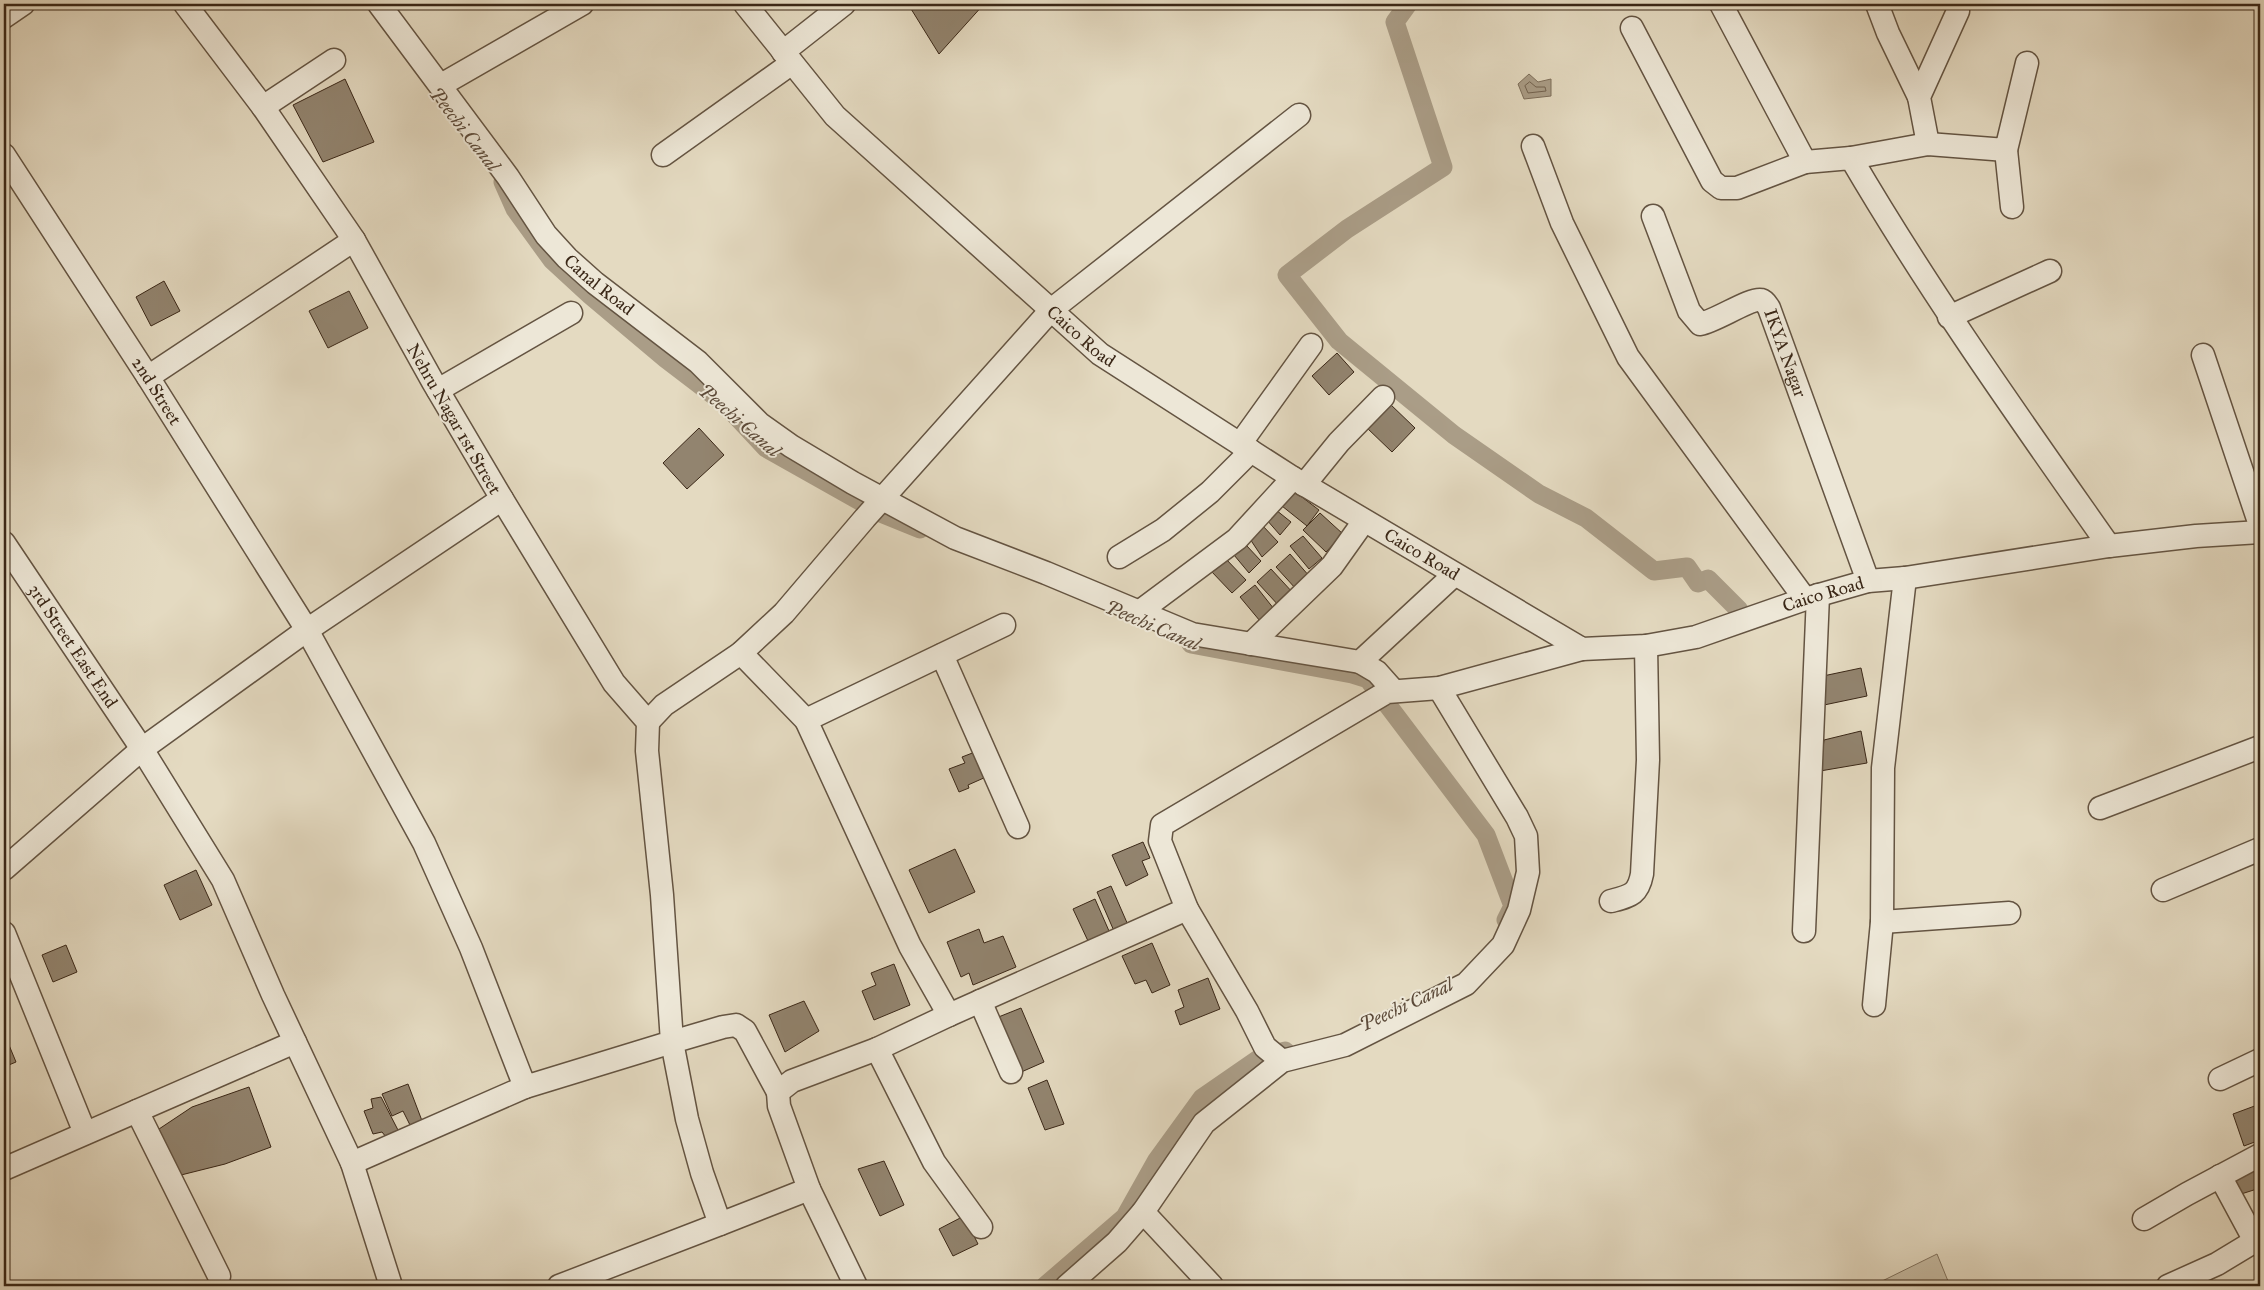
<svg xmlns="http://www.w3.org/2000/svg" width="2264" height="1290" font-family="'IM FELL Great Primer',serif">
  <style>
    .green { fill: #c7bca4; stroke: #80725e }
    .water { fill: #aa9d87; stroke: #7d6e5a }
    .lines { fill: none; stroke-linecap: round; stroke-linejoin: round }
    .shore { stroke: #72624f; stroke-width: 1 }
    .canal { stroke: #aa9d87; stroke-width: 19 }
    .building { fill: #92846f; stroke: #3a2717 }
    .minor-casing { stroke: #645442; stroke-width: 25 }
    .minor { stroke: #ede7d7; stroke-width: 22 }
    .labels { text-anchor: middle; stroke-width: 4; stroke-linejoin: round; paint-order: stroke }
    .street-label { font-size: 18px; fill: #3a2717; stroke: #ede7d7 }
    .water-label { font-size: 19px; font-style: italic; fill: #5c4a39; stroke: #ede7d7 }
  </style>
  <rect width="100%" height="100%" fill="#e4dac1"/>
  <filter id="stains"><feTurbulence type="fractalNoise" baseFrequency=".004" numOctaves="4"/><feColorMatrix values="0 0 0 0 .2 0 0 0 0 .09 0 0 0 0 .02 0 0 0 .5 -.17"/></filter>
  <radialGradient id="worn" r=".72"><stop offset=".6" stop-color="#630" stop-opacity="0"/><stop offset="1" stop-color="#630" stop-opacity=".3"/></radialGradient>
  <path class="green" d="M1937,1254L1950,1286H1872Z"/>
  <path class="water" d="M1529,74L1538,82L1551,79V96L1524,99L1518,84Z"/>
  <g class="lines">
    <path class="shore" d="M1530,82L1536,87H1545L1546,91L1528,93L1525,86Z"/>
    <path class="canal" d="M1408,4L1395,22L1443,167L1347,229L1287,275L1339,341L1454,435L1539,494L1586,518L1654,571L1687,567L1698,583L1708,579L1739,610
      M503,182L515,209L552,260L590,295L666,359L725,404L766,448L883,514L920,529
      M1191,644L1352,674L1368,679L1486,835L1513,906L1506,920
      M1045,1286L1125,1217L1157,1160L1202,1098L1257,1060L1285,1051"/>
  </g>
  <path class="building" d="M908,4H984L939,54Z
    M345,79L374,142L323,162L293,105Z
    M164,281L180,311L151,326L136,297Z
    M349,291L368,328L328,348L309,311Z
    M1337,353L1354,372L1329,395L1312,376Z
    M1389,403L1415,428L1392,452L1366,427Z
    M699,428L724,455L687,489L663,463Z
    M1294,491L1319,510L1307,526L1282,506Z
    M1276,510L1291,522L1280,535L1266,519Z
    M1320,513L1343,534L1326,552L1303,530Z
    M1262,525L1278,542L1262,557L1248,536Z
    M1303,536L1322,558L1309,569L1290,546Z
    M1246,545L1261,561L1249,573L1234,555Z
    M1290,554L1310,577L1296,589L1276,567Z
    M1225,558L1246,580L1232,593L1211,571Z
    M1271,569L1294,594L1280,607L1257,582Z
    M1255,585L1274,609L1260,621L1240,597Z
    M1861,668L1867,696L1824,705L1823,676Z
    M1861,731L1867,763L1820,771L1824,740Z
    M975,752L986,777L968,785L969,788L959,792L949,769L965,763L962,757Z
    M1143,842L1150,858L1142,861L1148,875L1126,886L1112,855Z
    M955,849L975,892L929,913L909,870Z
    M196,870L212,905L180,920L164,885Z
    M1111,886L1128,925L1114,931L1097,892Z
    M1095,899L1109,931L1088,941L1073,909Z
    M979,929L984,943L1003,936L1016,967L973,985L969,973L961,977L947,942Z
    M1152,943L1170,985L1152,993L1146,980L1135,984L1122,956Z
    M66,945L77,972L53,982L42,955Z
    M894,964L910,1005L874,1020L862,991L876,985L871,973Z
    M1208,978L1220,1009L1180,1025L1175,1011L1184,1007L1178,990Z
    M804,1001L819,1031L785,1052L769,1015Z
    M1021,1008L1044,1062L1019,1073L996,1018Z
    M4,1033L16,1062L4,1067Z
    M1047,1080L1064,1124L1045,1130L1028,1088Z
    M408,1084L424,1126L412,1129L403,1111L392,1116L382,1094Z
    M249,1087L271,1147L225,1164L181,1175L153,1133L192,1107Z
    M381,1097L399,1132L386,1137L382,1132L373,1134L364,1111L373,1108L371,1099Z
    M2260,1104V1140L2244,1146L2233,1114Z
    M884,1161L904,1205L880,1216L858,1169Z
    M2253,1163L2260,1181V1188L2238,1195L2230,1176Z
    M964,1216L978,1244L953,1256L939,1229Z"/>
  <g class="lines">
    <defs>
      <g id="minor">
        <path id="s1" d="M379,4L508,177L546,235L567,258L595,283L698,362L760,424L791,446L853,483L955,538L1046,573L1192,634L1360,662L1454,575"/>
        <path id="s2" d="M745,4L835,116L1100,354L1293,478L1582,649L1646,646L1696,637L1805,599L1868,581L1905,578L2109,546L2196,536L2260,532"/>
        <path d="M1721,4L1805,162L1851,158C1930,293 2020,419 2109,546"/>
        <path d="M1877,4L1888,33L1919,97"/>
        <path d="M4,17L23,4"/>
        <path d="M1632,28L1712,181L1721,188H1737L1805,162"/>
        <path d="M783,52L844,4"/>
        <path d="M441,85L582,4"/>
        <path d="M263,107L334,60"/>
        <path d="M1928,144L1919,97L1958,11"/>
        <path d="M1533,146L1562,223L1628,357L1805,599"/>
        <path d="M2006,150L2012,207"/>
        <path id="s3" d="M4,155L148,377L307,630L424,843L471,948L525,1087L672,1042L662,895L647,751L648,722L614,683L502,499"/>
        <path d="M663,155L792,63"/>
        <path d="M1851,158L1928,144L2006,150L2027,63"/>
        <path id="s4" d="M1653,216L1689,311L1700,324C1716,321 1750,298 1761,300C1765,301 1767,305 1769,308L1868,581"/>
        <path d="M1949,317L2050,271"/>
        <path d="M2203,355L2260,525"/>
        <path d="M148,377L354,240L263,107L185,4"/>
        <path d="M438,390L571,313"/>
        <path d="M1240,444L1311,345"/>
        <path d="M1304,485L1339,442L1383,397"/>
        <path id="s5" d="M4,543L142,749L223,880L273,995L352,1163L391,1286"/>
        <path d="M1119,557L1163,530L1210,492L1251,451"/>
        <path d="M1139,612L1237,539L1293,478"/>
        <path d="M1004,625L806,720L910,946L949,1015L1187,909"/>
        <path d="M1251,644L1332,566L1364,521"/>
        <path d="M741,653L806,720"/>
        <path d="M942,655L1018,827"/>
        <path d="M1360,662L1377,672L1393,690"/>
        <path d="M648,722L664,705L741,653L784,613L865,518L1051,310L1299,115"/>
        <path d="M2100,808L2260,747"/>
        <path d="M4,869L142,749L307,630L502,499L433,382L354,240"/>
        <path d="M2163,890L2260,849"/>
        <path d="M1611,901C1630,896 1638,895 1642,874L1648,760L1646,646"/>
        <path d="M1882,922L2009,913"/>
        <path d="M1804,931L1818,595"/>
        <path d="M4,933L85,1133"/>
        <path d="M980,1001L1011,1072"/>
        <path d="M1874,1005L1882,922L1883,768L1905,578"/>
        <path d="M877,1049L934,1162L981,1227"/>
        <path d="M1282,1061L1265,1047L1247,1011L1187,909L1160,841L1162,825L1387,692L1439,688L1582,649"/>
        <path d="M2220,1079L2260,1060"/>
        <path d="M778,1092L745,1031L736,1025L723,1027L672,1042L687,1119L702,1173L720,1224L809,1189L856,1286"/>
        <path d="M137,1111L219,1276"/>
        <path d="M352,1163L525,1087"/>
        <path d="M4,1169L295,1042"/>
        <path d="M2220,1176L2255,1241"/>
        <path d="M809,1189L779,1106L778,1092L792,1081L877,1049L949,1015"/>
        <path d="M1143,1212L1212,1286"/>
        <path d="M2144,1219L2187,1194L2260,1155"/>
        <path d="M559,1286L720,1224"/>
        <path d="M1067,1286L1117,1242L1143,1212L1204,1123L1282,1061L1345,1045L1466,984L1503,945L1519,910L1528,872L1526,836L1517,817L1439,688"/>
        <path d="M2168,1286L2217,1264L2260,1238"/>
      </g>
    </defs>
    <use href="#minor" class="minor-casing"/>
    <use href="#minor" class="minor"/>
  </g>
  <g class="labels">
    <g class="street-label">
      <text dy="6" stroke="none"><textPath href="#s1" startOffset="358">Canal Road</textPath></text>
      <text dy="6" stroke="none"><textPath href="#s2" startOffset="474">Caico Road</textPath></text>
      <text dy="6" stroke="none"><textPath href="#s4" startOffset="244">IKYA Nagar</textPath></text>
      <text dy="6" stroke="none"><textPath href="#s3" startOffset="281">2nd Street</textPath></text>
      <text transform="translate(454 419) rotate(60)" y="6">Nehru Nagar 1st Street</text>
      <text dy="6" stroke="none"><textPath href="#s2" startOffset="879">Caico Road</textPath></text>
      <text dy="6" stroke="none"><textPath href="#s2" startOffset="1314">Caico Road</textPath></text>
      <text dy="6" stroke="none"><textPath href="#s5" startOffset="124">3rd Street East End</textPath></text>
    </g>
    <g class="water-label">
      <text transform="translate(465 129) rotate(52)" y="7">Peechi Canal</text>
      <text transform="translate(740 420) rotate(41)" y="7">Peechi Canal</text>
      <text transform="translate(1153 625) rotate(23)" y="7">Peechi Canal</text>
      <text transform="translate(1406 1004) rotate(-25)" y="7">Peechi Canal</text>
    </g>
  </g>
  <rect width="2264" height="1290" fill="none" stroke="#e4dac1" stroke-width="20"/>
  <rect x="5" y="5" width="2254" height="1280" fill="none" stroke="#3a2717" stroke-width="2.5"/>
  <rect x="10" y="10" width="2244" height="1270" fill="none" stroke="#3a2717"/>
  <rect width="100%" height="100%" filter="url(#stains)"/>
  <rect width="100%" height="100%" fill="url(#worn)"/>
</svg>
